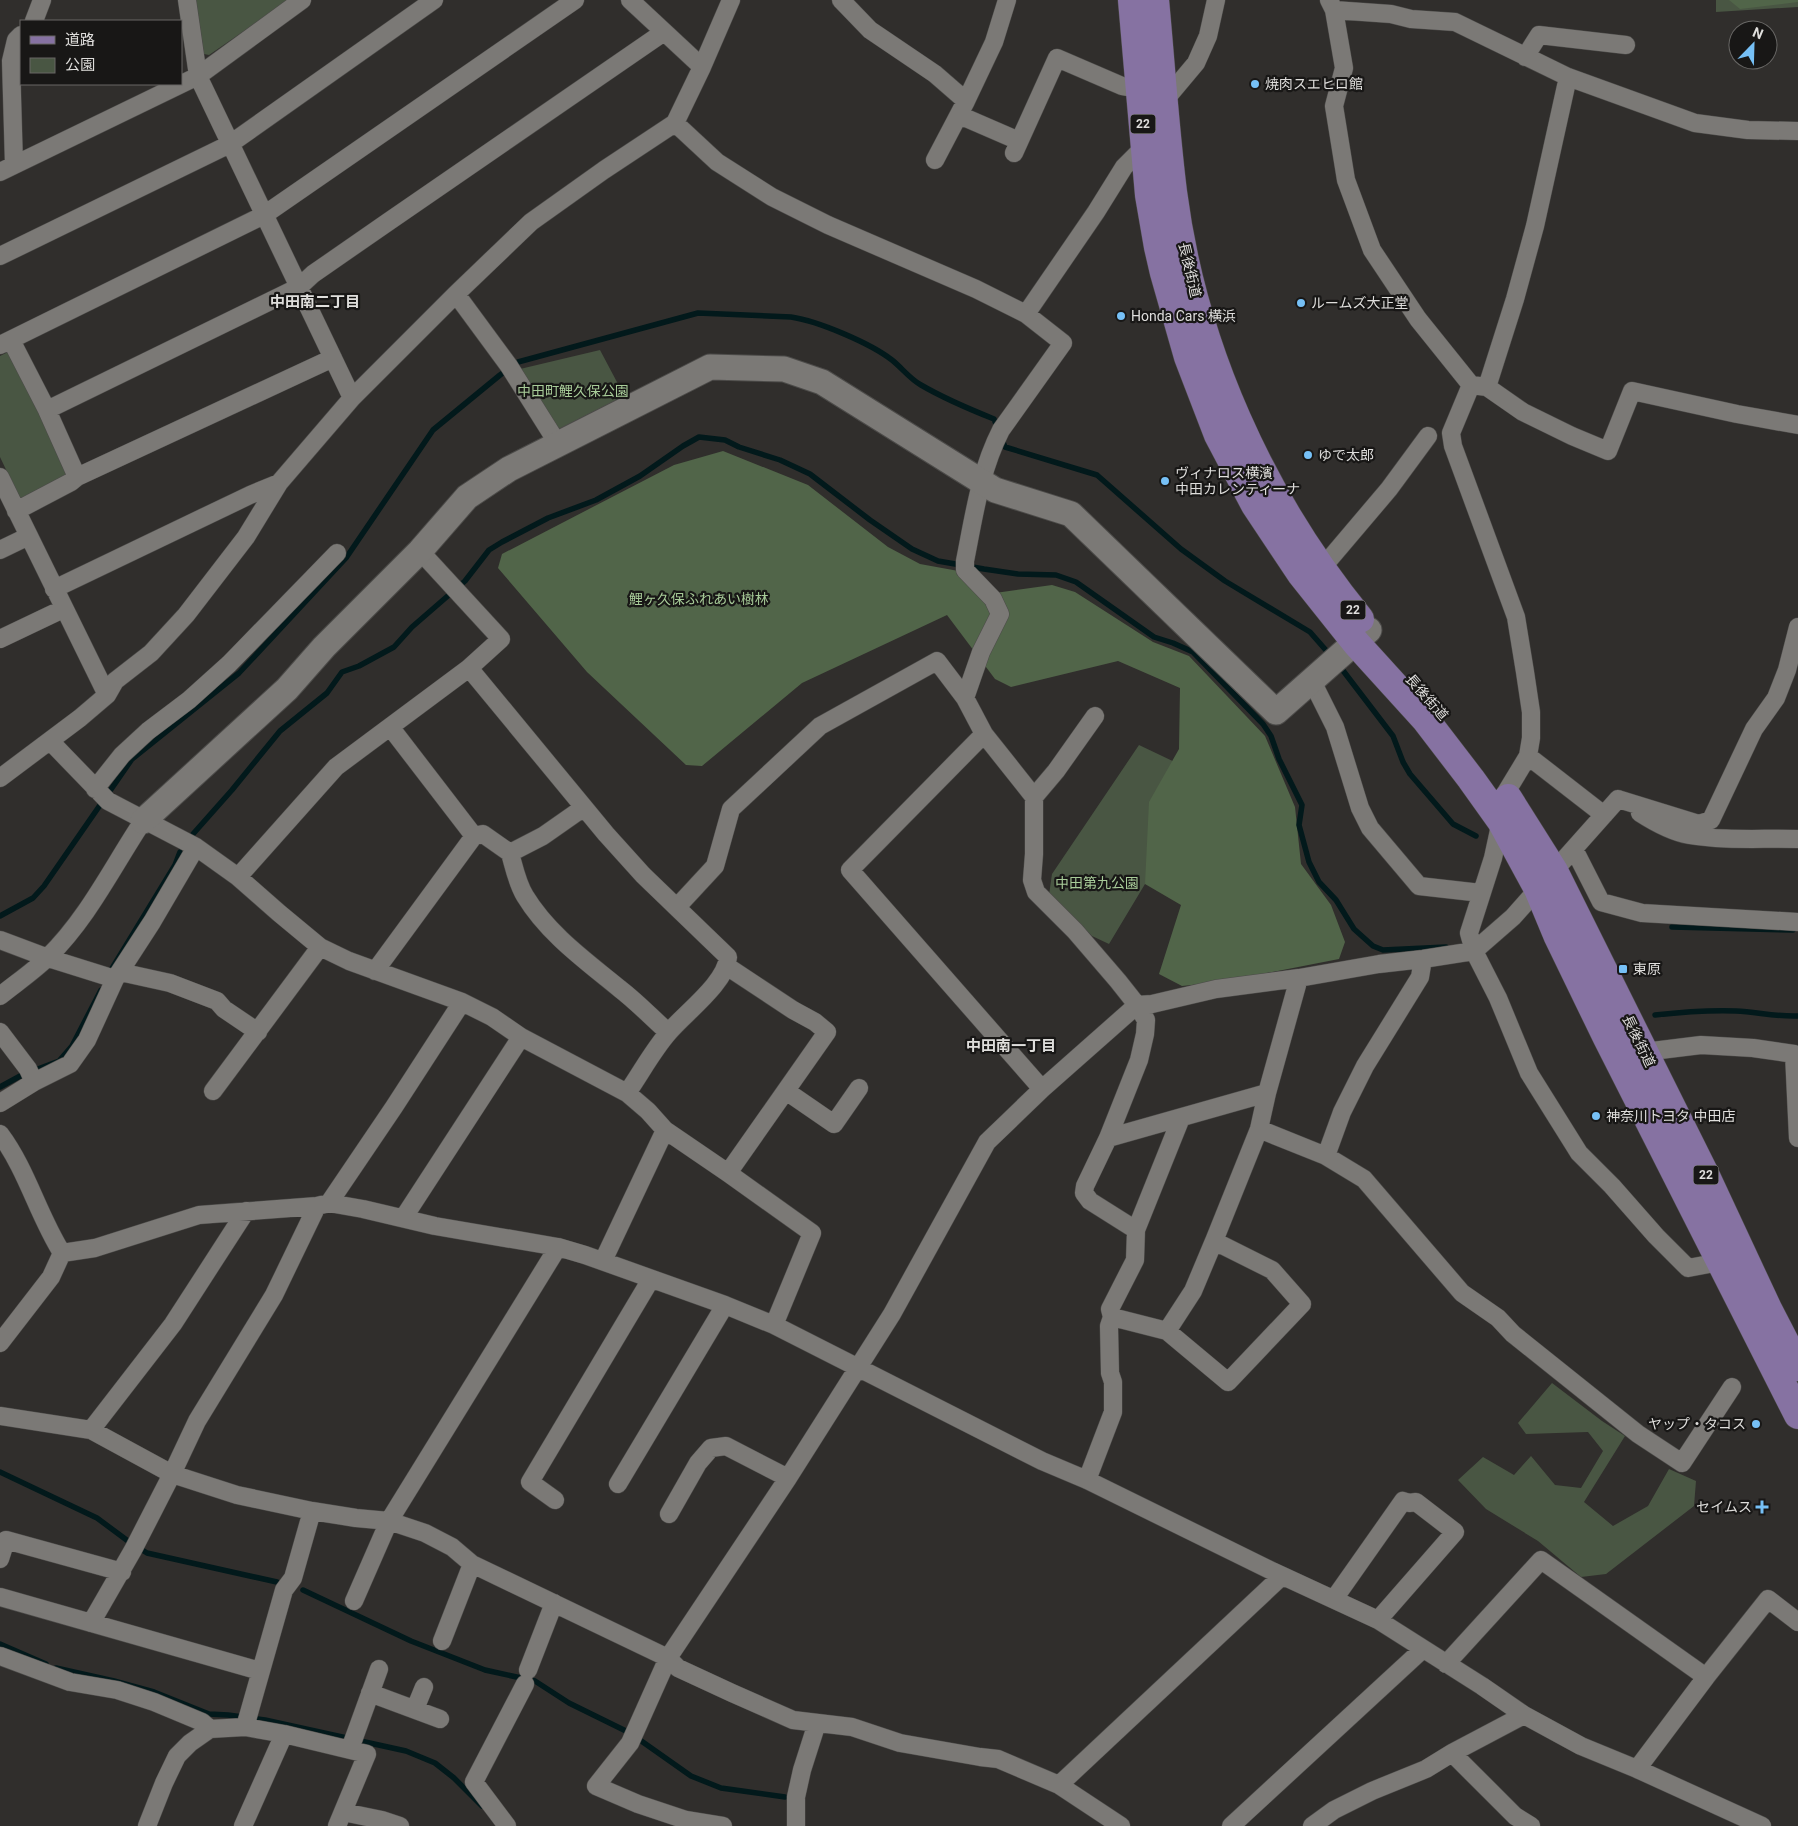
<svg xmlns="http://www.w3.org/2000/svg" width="1798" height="1826" font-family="Roboto,'Noto Sans JP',sans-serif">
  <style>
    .green { fill: #495643 }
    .forest { fill: #516549 }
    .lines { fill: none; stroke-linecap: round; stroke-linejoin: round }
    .stream { stroke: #02191b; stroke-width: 5.5 }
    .street-casing { stroke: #4c4b49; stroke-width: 19 }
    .secondary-casing { stroke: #4c4b49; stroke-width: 27 }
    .primary-casing { stroke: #4c4b49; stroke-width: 29 }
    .street { stroke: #7b7976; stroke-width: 18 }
    .secondary { stroke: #7b7976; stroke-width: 25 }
    .primary { stroke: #8672a2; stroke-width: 28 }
    .poi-dot { fill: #76c0f6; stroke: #181716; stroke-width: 2 }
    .labels { text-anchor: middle; stroke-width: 4.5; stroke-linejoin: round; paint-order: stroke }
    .shield { fill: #181716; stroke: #a3a2a1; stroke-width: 1 }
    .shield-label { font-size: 12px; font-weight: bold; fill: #dfdedc }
    .poi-label { font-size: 14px; fill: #dfdedc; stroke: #181716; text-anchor: start }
    .street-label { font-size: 14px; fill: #dfdedc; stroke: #181716 }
    .park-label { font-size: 14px; fill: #a8cc99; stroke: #181716 }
    .neighbourhood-label { font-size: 15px; font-weight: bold; fill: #dfdedc; stroke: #181716 }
  </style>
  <rect width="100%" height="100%" fill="#302e2c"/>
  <path class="green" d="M196,0H289L209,55L204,54Z
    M1716,0H1798V7L1716,12Z
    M600,350L627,401L564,432L555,427L520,369Z
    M10,351L67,467L64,483L22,503L0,457V356Z
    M1139,745L1202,775L1145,884L1109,944L1092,936L1049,895L1052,874Z
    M1552,1383L1602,1421L1625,1436L1584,1502L1613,1526L1648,1506L1669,1469L1696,1481L1694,1506L1606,1574L1581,1577L1538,1541L1486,1509L1458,1480L1483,1457L1514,1475L1531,1456L1555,1485L1581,1488L1603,1451L1588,1432L1526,1434L1518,1423Z"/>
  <path class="forest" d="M1729,0H1798V2L1740,9Z
    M723,451L808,485L888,547L920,564L964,572L988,594L1052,585L1075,592L1153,642L1189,656L1265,736L1295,807L1301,864L1331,905L1345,942L1339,959L1221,982L1182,986L1159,974L1181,905L1145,884L1149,802L1179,749L1180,688L1118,661L1011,687L995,679L947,615L802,683L702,766L686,765L587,672L498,568L502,554L674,465Z"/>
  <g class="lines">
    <path class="stream" d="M1001,437L1005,447L1097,475L1181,549L1225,581L1310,632L1331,656
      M1338,664L1393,736L1403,762L1410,774L1453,824L1476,836
      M193,834L232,790L280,731L327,693L342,672L359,666L394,647L412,627L465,581L489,550L502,542L548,518L596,500L640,476L683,446L699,437L725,440L739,447L780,460L810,474L870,520L912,549L938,561L984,569L1018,574L1056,575L1076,582L1154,637L1173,643L1193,652L1263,724L1271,736L1279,759L1302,805L1299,825L1309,862L1319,882L1336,900L1354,929L1373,946L1383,950L1446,947
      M0,916L33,898L44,886L132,759L239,673L346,558L433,430L500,375L518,362L698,313L791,317C818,321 870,343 892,360C902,368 910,379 921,385C945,399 969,409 994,419L998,429
      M1672,927L1793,930
      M108,975L175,865L180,852
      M1655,1015C1682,1012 1709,1010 1736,1011C1757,1012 1777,1017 1798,1016
      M0,1087L22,1075L59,1061L72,1046L101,990
      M0,1472L97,1518L128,1541L147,1553L277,1582
      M303,1590L411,1641L485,1670L535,1681L569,1703L630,1733L691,1776L721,1788L785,1797
      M0,1644L46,1664
      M56,1668L114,1681L154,1692L209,1714L228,1715L265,1720L406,1751L435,1763L454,1778L482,1806"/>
    <defs>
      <path id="street" d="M187,0L198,76L352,398
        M630,0L702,67
        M841,0L870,30L935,74L966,101L994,42L1007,0
        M1329,0L1334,10L1344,68L1334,106L1346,180L1372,250L1418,319L1471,385L1487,387L1523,412L1572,436L1608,451L1632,391L1737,414L1798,425
        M1334,10L1391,14L1411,19L1455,22L1568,77L1695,123L1748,130L1798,131
        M34,21L42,0
        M1525,57L1539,35L1626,45
        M1165,100L1196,63L1208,36L1216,0
        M959,115L1019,141
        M675,123L717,162L772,197L828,225L976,289L1026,314L1063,343L1001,430C980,471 974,516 965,561V570L993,599L1000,614L981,652L965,698L984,734L1034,797V854L1032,880L1036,892L1075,931L1118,981L1137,1005L1146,1020L1145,1034L1139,1060L1108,1138L1267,1093L1299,978
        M1014,153L1057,58L1122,86L1140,89
        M935,160L966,101
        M14,165L11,61L16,40L21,35
        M0,172L198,76L302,0
        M0,256L230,144L434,0
        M456,294L509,366L558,444
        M1026,314L1096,212L1124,167L1145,146
        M11,340L47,410L77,477
        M0,345L264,215L575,0
        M1471,385L1451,433L1453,446L1516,617L1525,672L1531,712V738L1528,756L1505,794
        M1487,387L1515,299L1535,226L1568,77
        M47,410L299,287L313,274L388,222L664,32
        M0,477L107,695
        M16,511L71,482L77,477L333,358
        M0,550L29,536
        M420,551L501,639L469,668
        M1322,568L1389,489L1428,436
        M54,589L250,495L279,483
        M0,639L63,609
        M1312,681L1335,727L1360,808L1370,828L1419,886L1481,893
        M391,728L474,836L483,834L510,853L543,836L583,808
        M984,734L850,870L1042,1089
        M50,741L108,801L196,847L238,877L279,913L320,947L349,961L462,1002L492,1017L521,1037L627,1093L648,1111L665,1130L728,1173L812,1233L774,1325
        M1528,756L1604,815
        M0,778L80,718L107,695L115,681L151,653L186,615L246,537L279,483L352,398L456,294L531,222L604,170L675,123L702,67L731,0
        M95,789L122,755L148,731L189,700L229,664L337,553
        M1034,797L1056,771L1095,716
        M1618,799L1699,824L1711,820L1754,729L1776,698L1787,670L1798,627
        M1640,813C1654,822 1672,832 1689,835C1724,841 1762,838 1798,839
        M1501,821L1493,858L1469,933L1474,951L1498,998L1529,1073L1579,1153L1612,1186L1656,1236L1688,1268L1720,1262
        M1574,849L1601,902L1642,913L1798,922
        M510,853C514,867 517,883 525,896C548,934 586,961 620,989C637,1002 652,1018 668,1032
        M238,877L336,767L469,668L606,834L643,875L728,957C726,983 686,1012 669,1032C653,1050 641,1073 627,1093
        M677,907L715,866L731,809L820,726L937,661L965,698
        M0,940L48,958L115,979
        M728,967L793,1010L815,1022L827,1032L728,1173
        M375,971L474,836
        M120,972L170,983L217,1001L224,1009L258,1032
        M0,996C16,983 34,971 48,957C88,918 113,866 143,821
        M0,1032L28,1069L34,1082
        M1644,1052L1701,1045L1753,1048L1794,1054L1798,1138
        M213,1091L320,947
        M786,1091L834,1124L859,1088
        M0,1103L34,1082L70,1064L87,1040L115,979L152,922L196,847
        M1259,1129L1326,1156L1364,1179L1462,1293L1498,1318L1513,1334L1638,1434L1682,1463L1732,1387
        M0,1134C27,1170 38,1215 62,1253
        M1108,1138L1085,1186L1084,1193L1090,1201L1136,1230L1135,1260L1110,1309L1112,1317L1167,1331L1228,1382L1302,1304L1272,1270L1214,1241L1259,1129L1267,1093
        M1326,1156L1342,1112L1365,1066L1420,977L1423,959
        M329,1203L394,1107L462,1002
        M404,1217L521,1037
        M1136,1230L1181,1118
        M62,1253L95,1248L199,1215L317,1206L329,1203L363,1209L435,1226L558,1247L585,1255L725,1305L774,1325L1042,1461L1087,1480L1272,1571L1378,1620L1482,1686L1524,1715L1581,1746L1637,1769L1762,1826
        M603,1261L665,1130
        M1167,1331L1193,1291L1214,1241
        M0,1343L51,1277L62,1253
        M0,1416L91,1430L172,1474L237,1495L312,1511L356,1518L389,1521L425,1533L452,1547L472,1564L668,1658L678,1668L732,1693L793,1720L852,1727L900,1743L980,1757L998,1759L1059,1785L1121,1826
        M91,1430L173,1324L246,1211
        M1087,1480L1113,1412V1382L1110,1373L1109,1326L1112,1317
        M618,1484L725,1305
        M555,1500L530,1482L651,1279
        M669,1514L698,1463L711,1448L726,1446L788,1478
        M0,1559L6,1540L122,1572
        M0,1597L260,1671
        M1334,1599L1403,1501L1409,1503L1416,1502L1455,1532L1378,1620
        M354,1601L389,1521L558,1247
        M91,1623L133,1550L172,1474L197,1421L274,1295L317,1206
        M442,1641L472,1564
        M0,1656L70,1682L117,1690L154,1702L202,1722L210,1729
        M1446,1664L1541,1560L1706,1677
        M528,1670L554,1603
        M370,1693L440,1719
        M415,1709L424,1687
        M245,1727L284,1590L293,1578L312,1511
        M350,1749L379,1669
        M1452,1753L1515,1816L1531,1826
        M1637,1769L1706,1677L1768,1599L1798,1622
        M1059,1785L1282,1576
        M343,1812L382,1820L400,1826
        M147,1826L164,1783L177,1756L190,1743L210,1729L245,1727L284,1734L367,1754L337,1826
        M243,1826L284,1734
        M507,1826L474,1782L525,1684
        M723,1826L686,1820L638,1804L596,1786L630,1743L668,1658L788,1478L892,1314L987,1142L1042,1089L1137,1005L1152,1004L1216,989L1299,978L1379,964L1423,959L1474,951L1513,917L1618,799
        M796,1826V1797L802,1770L817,1723
        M1231,1826L1423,1649
        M1312,1826L1334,1810L1372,1791L1426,1769L1452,1753L1524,1715"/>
      <path id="secondary" d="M143,821L287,689L324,647L420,551L467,497L509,469L710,367L784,369L822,382L995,490L1071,514L1276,712L1369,630"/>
      <path id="primary" d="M1132,0L1149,195L1158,247L1164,273L1188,357L1218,435L1255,505L1301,574L1356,643L1425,719L1471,779L1501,821L1538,889L1558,937L1607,1038L1798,1415
        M1155,0C1161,64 1165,128 1173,192C1193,347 1261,498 1360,619
        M1508,798L1554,871L1705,1174L1768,1309L1798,1367"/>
    </defs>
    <use href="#street" class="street-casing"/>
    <use href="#secondary" class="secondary-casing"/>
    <use href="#primary" class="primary-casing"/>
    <use href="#street" class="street"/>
    <use href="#secondary" class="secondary"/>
    <use href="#primary" class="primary"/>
  </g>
  <g class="poi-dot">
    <circle cx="1255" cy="84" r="5"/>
    <circle cx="1301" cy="303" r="5"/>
    <circle cx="1121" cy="316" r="5"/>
    <circle cx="1308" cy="455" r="5"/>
    <circle cx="1165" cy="481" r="5"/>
    <rect x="1618" y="964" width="10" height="10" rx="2.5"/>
    <circle cx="1596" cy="1116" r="5"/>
    <circle cx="1756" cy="1424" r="5"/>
    <path d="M1759.5 1499.5h5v5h5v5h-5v5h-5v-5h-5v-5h5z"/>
  </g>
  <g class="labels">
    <g class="shield">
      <rect x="1130.5" y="114.5" width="25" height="19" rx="4"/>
      <rect x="1340.5" y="600.5" width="25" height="19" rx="4"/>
      <rect x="1693.5" y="1165.5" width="25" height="19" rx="4"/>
    </g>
    <g class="shield-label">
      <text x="1143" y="128">22</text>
      <text x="1353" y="614">22</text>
      <text x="1706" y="1179">22</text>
    </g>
    <g class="poi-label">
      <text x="1265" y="89">焼肉スエヒロ館</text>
      <text x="1311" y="308">ルームズ大正堂</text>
      <text x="1131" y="321">Honda Cars 横浜</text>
      <text x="1318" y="460">ゆで太郎</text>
      <text x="1175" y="478">ヴィナロス横濱<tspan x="1175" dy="16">中田カレンティーナ</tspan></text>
      <text x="1633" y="974">東原</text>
      <text x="1606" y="1121">神奈川トヨタ 中田店</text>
      <text x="1746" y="1429" text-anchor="end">ヤップ・タコス</text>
      <text x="1752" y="1512" text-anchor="end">セイムス</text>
    </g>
    <g class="street-label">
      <text transform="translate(1190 270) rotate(77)" y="5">長後街道</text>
      <text transform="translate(1427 697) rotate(49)" y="5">長後街道</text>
      <text transform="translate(1639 1041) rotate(64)" y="5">長後街道</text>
    </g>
    <g class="park-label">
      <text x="573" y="396">中田町鯉久保公園</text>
      <text x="699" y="604">鯉ヶ久保ふれあい樹林</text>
      <text x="1097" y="888">中田第九公園</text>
    </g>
    <g class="neighbourhood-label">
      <text x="315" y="307">中田南二丁目</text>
      <text x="1011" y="1051">中田南一丁目</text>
    </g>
  </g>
  <rect x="20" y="20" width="162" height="65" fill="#181716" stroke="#686765"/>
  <rect x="30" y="36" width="25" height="8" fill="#8672a2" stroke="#686765"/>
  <text x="65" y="45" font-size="15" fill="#dfdedc">道路</text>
  <rect x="30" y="58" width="25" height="15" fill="#495643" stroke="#686765"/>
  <text x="65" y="70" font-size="15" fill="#dfdedc">公園</text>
  <g transform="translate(1753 45) rotate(23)"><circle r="24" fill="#181716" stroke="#686765"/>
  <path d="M0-4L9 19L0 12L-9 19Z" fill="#76c0f6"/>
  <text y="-8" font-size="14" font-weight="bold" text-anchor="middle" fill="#dfdedc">N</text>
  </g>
</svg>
